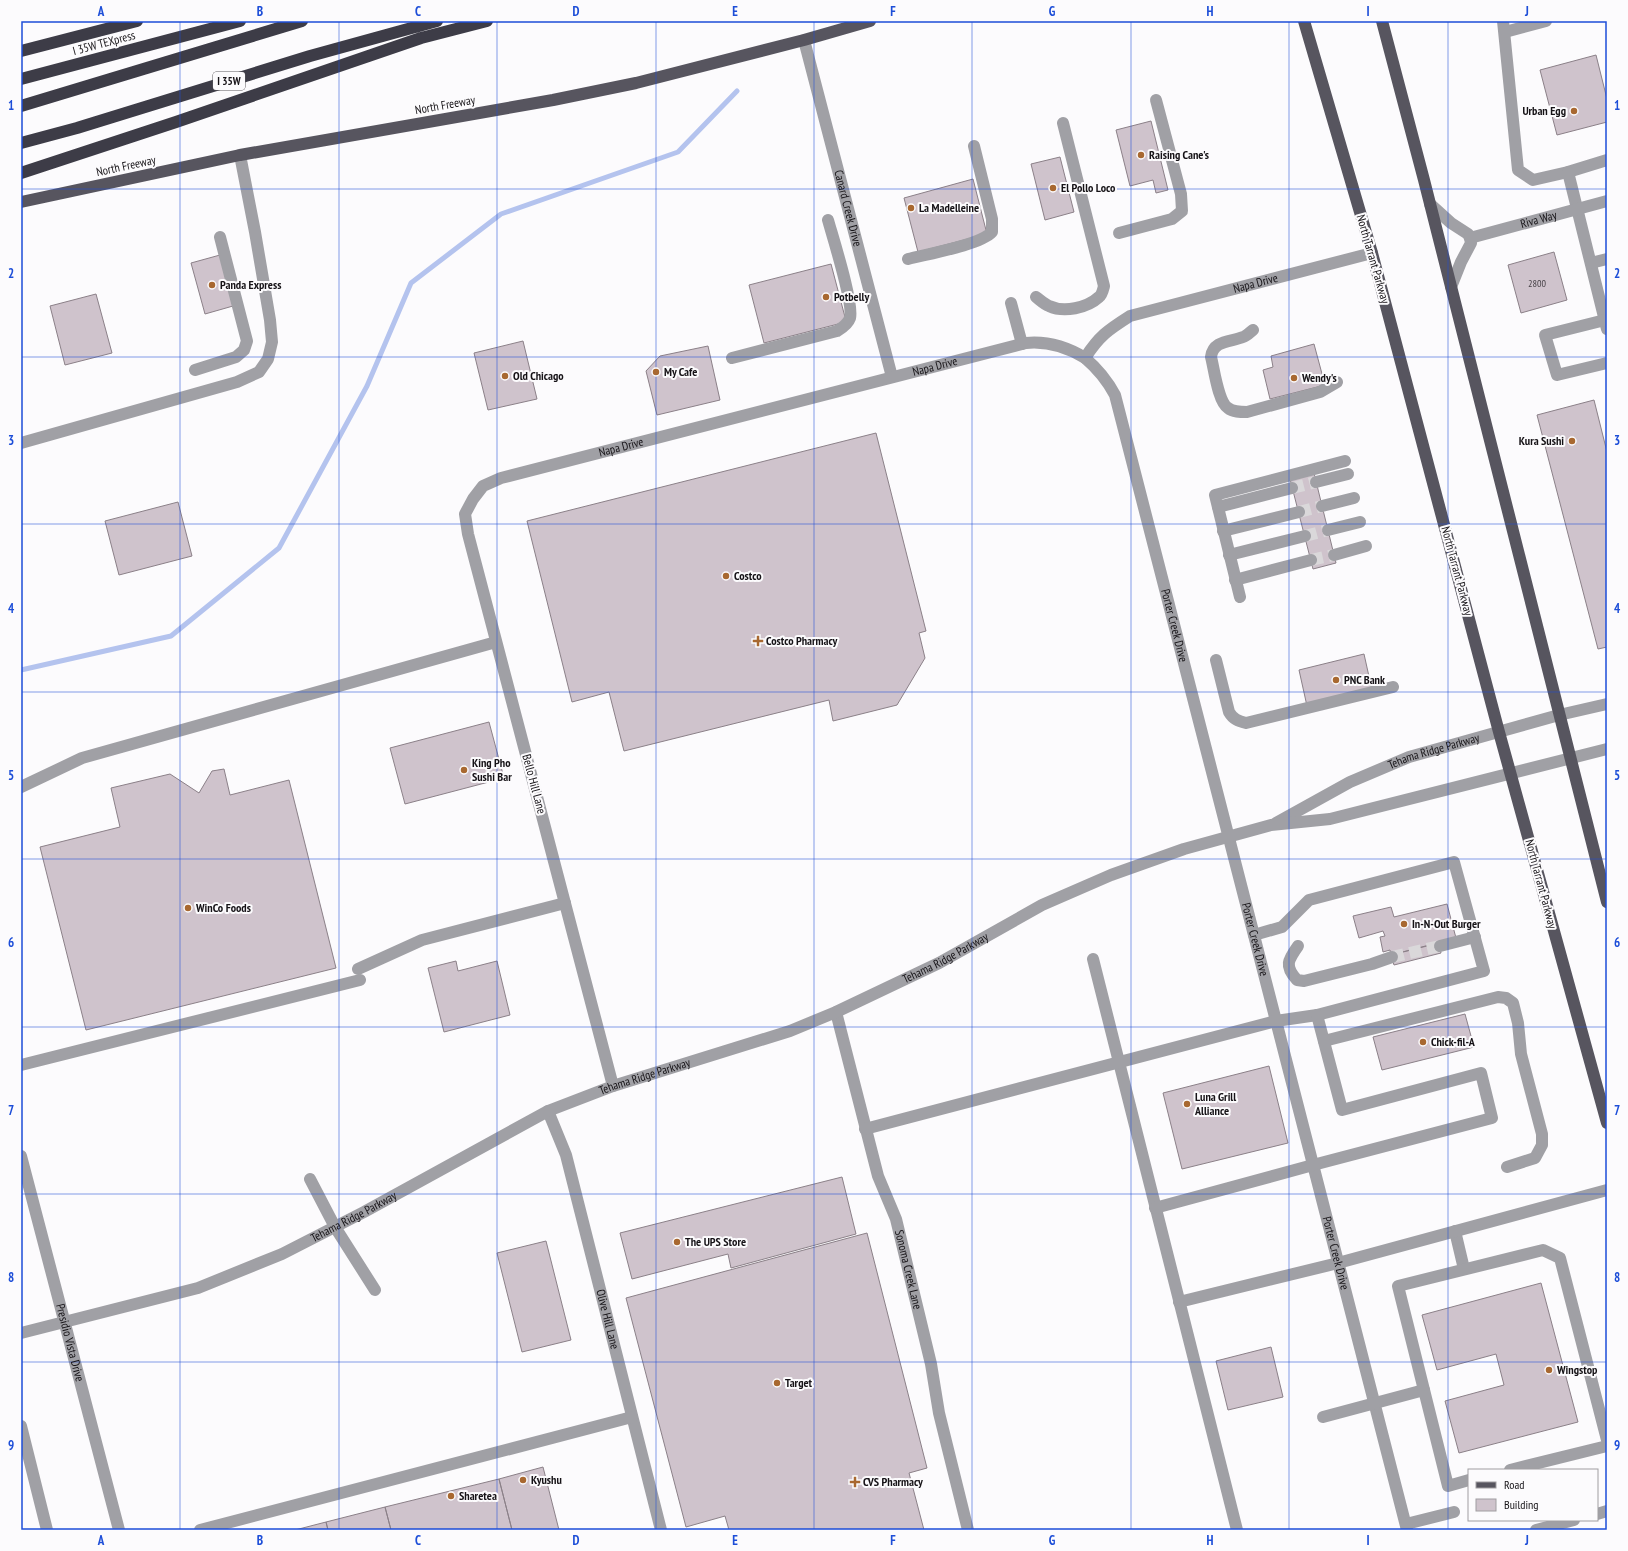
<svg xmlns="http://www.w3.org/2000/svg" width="1628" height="1551" font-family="'PT Sans Narrow',sans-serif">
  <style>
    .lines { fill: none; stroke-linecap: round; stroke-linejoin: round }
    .stream { stroke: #b4c3ee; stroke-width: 5 }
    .building { fill: #cfc3cc; stroke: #8b8088 }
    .minor-tunnel { stroke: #dad8da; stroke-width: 12; stroke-dasharray: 12 6; stroke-linecap: butt }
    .minor { stroke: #a0a0a5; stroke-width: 12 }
    .major { stroke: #57555f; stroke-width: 12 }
    .highway { stroke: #3d3c47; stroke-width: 12 }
    .grid { fill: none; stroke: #1d4ed8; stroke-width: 1; stroke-opacity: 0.55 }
    .poi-dot { fill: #a86830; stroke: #fcfbfd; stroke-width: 1.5 }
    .labels { text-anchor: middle; stroke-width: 4; stroke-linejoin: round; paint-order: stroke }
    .number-label { font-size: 10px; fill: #443f44 }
    .shield { fill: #fcfbfd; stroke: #5b595c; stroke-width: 1 }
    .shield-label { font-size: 11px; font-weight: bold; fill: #161317 }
    .street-label { font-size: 12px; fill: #161317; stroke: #fcfbfd }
    .poi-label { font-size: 12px; font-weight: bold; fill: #161317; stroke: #fcfbfd; text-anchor: start }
    .neatline { fill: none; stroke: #1d4ed8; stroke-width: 1.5 }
    .grid-label { font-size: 13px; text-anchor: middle; font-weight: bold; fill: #1d4ed8 }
  </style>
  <rect width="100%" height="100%" fill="#fcfbfd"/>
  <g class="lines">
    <path class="stream" d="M21,670L171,636L279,548L367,386L411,283L501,214L678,152L737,91"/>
  </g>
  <path class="building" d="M1596,55L1607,99V122L1557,135L1540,70Z
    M1151,121L1168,190L1156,193L1153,180L1130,186L1116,130Z
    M1060,157L1074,212L1045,220L1031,164Z
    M973,179L987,234L918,252L904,198Z
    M1554,252L1567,300L1521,313L1508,265Z
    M220,255L233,306L205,314L191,263Z
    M831,264L845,317L842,323L764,343L749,285Z
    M96,294L112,353L65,365L50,306Z
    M523,341L537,399L488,410L474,353Z
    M1314,344L1325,385L1270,399L1263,370L1273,367L1271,356Z
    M708,346L720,400L657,415L646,371L660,356Z
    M1594,400L1607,452V647L1598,649L1537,415Z
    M876,433L926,631L919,633L925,658L897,705L833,721L829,700L624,751L609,692L572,702L527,521Z
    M1314,473L1336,563L1313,569L1290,479Z
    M178,502L192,556L119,575L105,521Z
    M1364,654L1372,690L1307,706L1299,670Z
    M489,722L504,778L405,804L390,748Z
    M224,769L230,795L289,780L336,968L86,1030L40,847L120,827L111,788L170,774L199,793L212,771Z
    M1447,904L1456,938L1391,955L1390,950L1383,952L1380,937L1385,936L1383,931L1359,938L1353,916L1391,907L1394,917Z
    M1439,943L1441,953L1394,965L1391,955Z
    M456,961L458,971L497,961L510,1015L444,1032L428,968Z
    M1465,1014L1474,1047L1382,1070L1373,1037Z
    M1269,1066L1288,1143L1182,1169L1163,1093Z
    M842,1177L856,1234L731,1268L728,1254L632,1279L620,1233Z
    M867,1233L927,1468L909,1473L924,1530H729L725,1516L686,1527L626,1298Z
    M546,1241L571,1340L522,1352L497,1253Z
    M1541,1283L1578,1422L1459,1453L1445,1401L1504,1385L1496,1354L1437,1370L1422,1315Z
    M1271,1347L1283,1397L1228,1410L1216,1361Z
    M543,1467L559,1530H512L499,1479Z
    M499,1479L512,1530H391L385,1507Z
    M385,1507L391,1530H328L326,1522Z
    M326,1522L328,1530H295Z"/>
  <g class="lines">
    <path class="minor-tunnel" d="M1292,488L1316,482
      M1299,512L1322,506
      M1305,536L1328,530
      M1311,560L1334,555
      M1392,957L1440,946"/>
    <g class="minor">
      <path d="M1503,21L1518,170L1533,180L1568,172L1607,160"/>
      <path d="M1505,32L1546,21"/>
      <path id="s1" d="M804,40L892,377"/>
      <path d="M1568,172L1607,329"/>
      <path d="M1430,204L1451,223L1468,234L1470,238L1471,243L1461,262L1451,287"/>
      <path d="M1119,233L1172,219L1182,211L1181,194L1156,100"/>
      <path id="s2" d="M1470,238L1607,201"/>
      <path d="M908,259C927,254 980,245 992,232V219L974,146"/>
      <path d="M1591,263L1607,259"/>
      <path d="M1036,297C1040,300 1044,304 1049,306C1064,313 1087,308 1099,297C1102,295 1103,290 1104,286L1063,123"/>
      <path d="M1011,303L1022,344"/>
      <path d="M1605,320L1545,335L1557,375L1607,363"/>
      <path d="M1253,330C1250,332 1247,336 1243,337C1231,342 1213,340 1211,357C1214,368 1218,402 1228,408C1233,412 1240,412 1247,412L1320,392L1337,382"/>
      <path d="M732,358L837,331C842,328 848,324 850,318C854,304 833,238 828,220"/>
      <path id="s3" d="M1085,358C1098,369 1107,380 1115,395L1407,1530"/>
      <path d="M195,370L236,357L244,350L247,341L220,237"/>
      <path d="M21,443L237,382L259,372L268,359L272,342L270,320L255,232L240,155"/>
      <path d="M1316,482L1348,474"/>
      <path d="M1322,506L1354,498"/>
      <path d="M1218,507L1292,488"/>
      <path d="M1328,530L1360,522"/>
      <path d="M1223,531L1299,512"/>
      <path d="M1229,555L1305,536"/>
      <path d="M1334,555L1366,546"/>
      <path d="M1235,580L1311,560"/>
      <path d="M1240,597L1215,495L1345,461"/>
      <path d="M1216,660L1229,712C1233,719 1238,721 1246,723L1393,687"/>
      <path d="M21,787L82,758L496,642"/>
      <path id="s4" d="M1276,823L1350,782L1409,757L1559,715L1607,704"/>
      <path d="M1298,946C1288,960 1284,966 1297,980L1304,981L1372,964L1392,957"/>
      <path d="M1440,946L1475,937"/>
      <path d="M1093,959L1237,1530"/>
      <path d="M358,969L422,940L565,903"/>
      <path id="s5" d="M836,1012L878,1176L896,1219L931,1364L939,1413L968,1530"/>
      <path d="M1324,1041L1498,997L1506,998L1513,1003L1518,1023L1521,1054L1542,1134V1145L1535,1158L1507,1167"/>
      <path d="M21,1065L360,980"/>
      <path id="s6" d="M613,1086L468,534L465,514L473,499L483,486L501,478L1026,343C1047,341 1067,347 1085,358C1099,336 1108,330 1130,316L1372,253"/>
      <path id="s7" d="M548,1111L566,1155L661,1530"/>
      <path d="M865,1129L1276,1021L1317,1015L1484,971L1454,862L1309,900L1282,927L1254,935"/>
      <path id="s8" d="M21,1156L119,1530"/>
      <path d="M310,1179L335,1227L375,1290"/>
      <path d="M1155,1208L1313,1165L1492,1118L1481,1073L1342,1110L1317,1015"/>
      <path d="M1455,1231L1464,1269"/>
      <path d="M1179,1302L1338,1263L1607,1190"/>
      <path id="s9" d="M21,1333L198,1288L282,1254L364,1212L548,1111L613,1086L790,1031L836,1012L939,963L1042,905L1111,875L1184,849L1271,825L1330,819L1607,749"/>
      <path d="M1323,1417L1424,1390"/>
      <path d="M21,1426L47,1530"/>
      <path d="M1510,1470L1607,1446"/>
      <path d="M1469,1480L1448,1486L1398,1286L1543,1250L1560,1258L1607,1440"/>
      <path d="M1597,1514L1607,1511"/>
      <path d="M1406,1524L1454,1512"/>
      <path d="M200,1530L632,1417"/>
      <path d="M1536,1530L1574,1520"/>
    </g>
    <path class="major" d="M1304,21L1372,253L1499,732L1607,1123
      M1382,21L1424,180L1607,902
      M21,202L240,155L553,100L636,83L804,40L870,21"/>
    <path class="highway" d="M21,51L137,21
      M21,79L240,21
      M21,106L302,21
      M21,143L77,128L310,56L437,21
      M21,173L176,122L421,38L487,21"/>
  </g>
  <path class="grid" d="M180,21V1530M339,21V1530M497,21V1530M656,21V1530M814,21V1530M972,21V1530M1131,21V1530M1289,21V1530M1448,21V1530M21,189H1607M21,357H1607M21,524H1607M21,692H1607M21,859H1607M21,1027H1607M21,1194H1607M21,1362H1607"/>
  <g class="poi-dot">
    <circle cx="1574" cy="111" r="4"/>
    <circle cx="1141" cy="155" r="4"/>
    <circle cx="1053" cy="188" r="4"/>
    <circle cx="911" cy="208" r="4"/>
    <circle cx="212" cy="285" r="4"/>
    <circle cx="826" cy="297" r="4"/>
    <circle cx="656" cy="372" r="4"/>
    <circle cx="505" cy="376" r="4"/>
    <circle cx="1294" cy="378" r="4"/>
    <circle cx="1572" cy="441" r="4"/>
    <circle cx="726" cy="576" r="4"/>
    <path d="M756 635h4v4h4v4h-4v4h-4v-4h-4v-4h4z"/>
    <circle cx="1336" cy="680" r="4"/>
    <circle cx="464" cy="770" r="4"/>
    <circle cx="188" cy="908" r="4"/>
    <circle cx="1404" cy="924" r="4"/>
    <circle cx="1423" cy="1042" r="4"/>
    <circle cx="1187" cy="1104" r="4"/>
    <circle cx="677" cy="1242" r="4"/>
    <circle cx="1549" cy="1370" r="4"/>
    <circle cx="777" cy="1383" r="4"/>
    <circle cx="523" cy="1480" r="4"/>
    <path d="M853 1476h4v4h4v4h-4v4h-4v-4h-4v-4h4z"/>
    <circle cx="451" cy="1496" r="4"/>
  </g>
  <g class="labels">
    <g class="number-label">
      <text x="1537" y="287">2800</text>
    </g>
    <rect class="shield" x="213" y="72" width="32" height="18" rx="3"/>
    <g class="shield-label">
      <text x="229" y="85">I 35W</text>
    </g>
    <g class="street-label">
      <text transform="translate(104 43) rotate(-15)" y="4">I 35W TEXpress</text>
      <text transform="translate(445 105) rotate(-10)" y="4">North Freeway</text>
      <text transform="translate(126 166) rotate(-12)" y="4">North Freeway</text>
      <text dy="4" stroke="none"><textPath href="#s1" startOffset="174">Canard Creek Drive</textPath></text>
      <text dy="4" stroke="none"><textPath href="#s2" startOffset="71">Riva Way</textPath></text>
      <text transform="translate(1373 259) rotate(74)" y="4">North Tarrant Parkway</text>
      <text dy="4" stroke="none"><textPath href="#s6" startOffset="1440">Napa Drive</textPath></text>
      <text dy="4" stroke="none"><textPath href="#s6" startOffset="1092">Napa Drive</textPath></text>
      <text dy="4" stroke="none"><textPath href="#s6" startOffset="768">Napa Drive</textPath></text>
      <text transform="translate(1457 571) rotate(75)" y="4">North Tarrant Parkway</text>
      <text dy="4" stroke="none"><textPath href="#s3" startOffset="286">Porter Creek Drive</textPath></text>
      <text dy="4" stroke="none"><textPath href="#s4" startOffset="174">Tehama Ridge Parkway</textPath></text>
      <text transform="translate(534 784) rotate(75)" y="4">Bello Hill Lane</text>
      <text transform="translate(1541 884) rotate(75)" y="4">North Tarrant Parkway</text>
      <text dy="4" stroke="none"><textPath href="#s3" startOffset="610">Porter Creek Drive</textPath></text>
      <text dy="4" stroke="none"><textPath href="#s9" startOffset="1002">Tehama Ridge Parkway</textPath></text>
      <text dy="4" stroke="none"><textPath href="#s9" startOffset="678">Tehama Ridge Parkway</textPath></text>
      <text dy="4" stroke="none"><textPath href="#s9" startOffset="354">Tehama Ridge Parkway</textPath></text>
      <text dy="4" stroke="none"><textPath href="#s3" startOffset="934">Porter Creek Drive</textPath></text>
      <text dy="4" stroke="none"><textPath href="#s5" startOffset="268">Sonoma Creek Lane</textPath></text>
      <text dy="4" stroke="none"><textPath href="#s7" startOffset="217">Olive Hill Lane</textPath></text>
      <text dy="4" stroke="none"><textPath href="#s8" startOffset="193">Presidio Vista Drive</textPath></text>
    </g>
    <g class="poi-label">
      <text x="1566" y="115" text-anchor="end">Urban Egg</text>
      <text x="1149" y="159">Raising Cane's</text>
      <text x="1061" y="192">El Pollo Loco</text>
      <text x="919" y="212">La Madelleine</text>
      <text x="220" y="289">Panda Express</text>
      <text x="834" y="301">Potbelly</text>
      <text x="664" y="376">My Cafe</text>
      <text x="513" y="380">Old Chicago</text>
      <text x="1302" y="382">Wendy's</text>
      <text x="1564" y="445" text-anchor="end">Kura Sushi</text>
      <text x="734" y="580">Costco</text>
      <text x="766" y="645">Costco Pharmacy</text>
      <text x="1344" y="684">PNC Bank</text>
      <text x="472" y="767">King Pho<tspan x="472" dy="14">Sushi Bar</tspan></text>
      <text x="196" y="912">WinCo Foods</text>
      <text x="1412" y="928">In-N-Out Burger</text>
      <text x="1431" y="1046">Chick-fil-A</text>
      <text x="1195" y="1101">Luna Grill<tspan x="1195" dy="14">Alliance</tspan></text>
      <text x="685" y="1246">The UPS Store</text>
      <text x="1557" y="1374">Wingstop</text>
      <text x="785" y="1387">Target</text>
      <text x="531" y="1484">Kyushu</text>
      <text x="863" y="1486">CVS Pharmacy</text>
      <text x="459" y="1500">Sharetea</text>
    </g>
  </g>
  <rect width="1628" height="1551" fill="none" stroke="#fcfbfd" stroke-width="44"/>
  <rect x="1468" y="1469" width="130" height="52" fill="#fcfbfd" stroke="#a09ea1"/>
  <rect x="1476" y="1482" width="20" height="6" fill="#57555f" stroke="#a09ea1"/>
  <text x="1504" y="1489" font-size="12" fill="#161317">Road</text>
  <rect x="1476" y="1499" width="20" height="12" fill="#cfc3cc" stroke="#a09ea1"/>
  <text x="1504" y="1509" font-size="12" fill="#161317">Building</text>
  <rect x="22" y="22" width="1584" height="1507" class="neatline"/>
  <g class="grid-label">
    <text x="101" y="16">A</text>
    <text x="260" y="16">B</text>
    <text x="418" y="16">C</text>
    <text x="576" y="16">D</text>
    <text x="735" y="16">E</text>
    <text x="893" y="16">F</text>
    <text x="1052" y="16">G</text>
    <text x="1210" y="16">H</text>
    <text x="1368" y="16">I</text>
    <text x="1527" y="16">J</text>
    <text x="11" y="110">1</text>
    <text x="1617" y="110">1</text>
    <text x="11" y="278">2</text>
    <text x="1617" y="278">2</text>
    <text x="11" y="445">3</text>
    <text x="1617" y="445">3</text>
    <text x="11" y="613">4</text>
    <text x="1617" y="613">4</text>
    <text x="11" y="780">5</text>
    <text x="1617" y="780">5</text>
    <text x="11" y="947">6</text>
    <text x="1617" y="947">6</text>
    <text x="11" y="1115">7</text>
    <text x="1617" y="1115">7</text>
    <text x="11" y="1282">8</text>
    <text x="1617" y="1282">8</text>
    <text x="11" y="1450">9</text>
    <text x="1617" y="1450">9</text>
    <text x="101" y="1545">A</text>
    <text x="260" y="1545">B</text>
    <text x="418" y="1545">C</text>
    <text x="576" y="1545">D</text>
    <text x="735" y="1545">E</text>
    <text x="893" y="1545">F</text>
    <text x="1052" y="1545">G</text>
    <text x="1210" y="1545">H</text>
    <text x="1368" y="1545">I</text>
    <text x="1527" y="1545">J</text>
  </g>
</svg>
